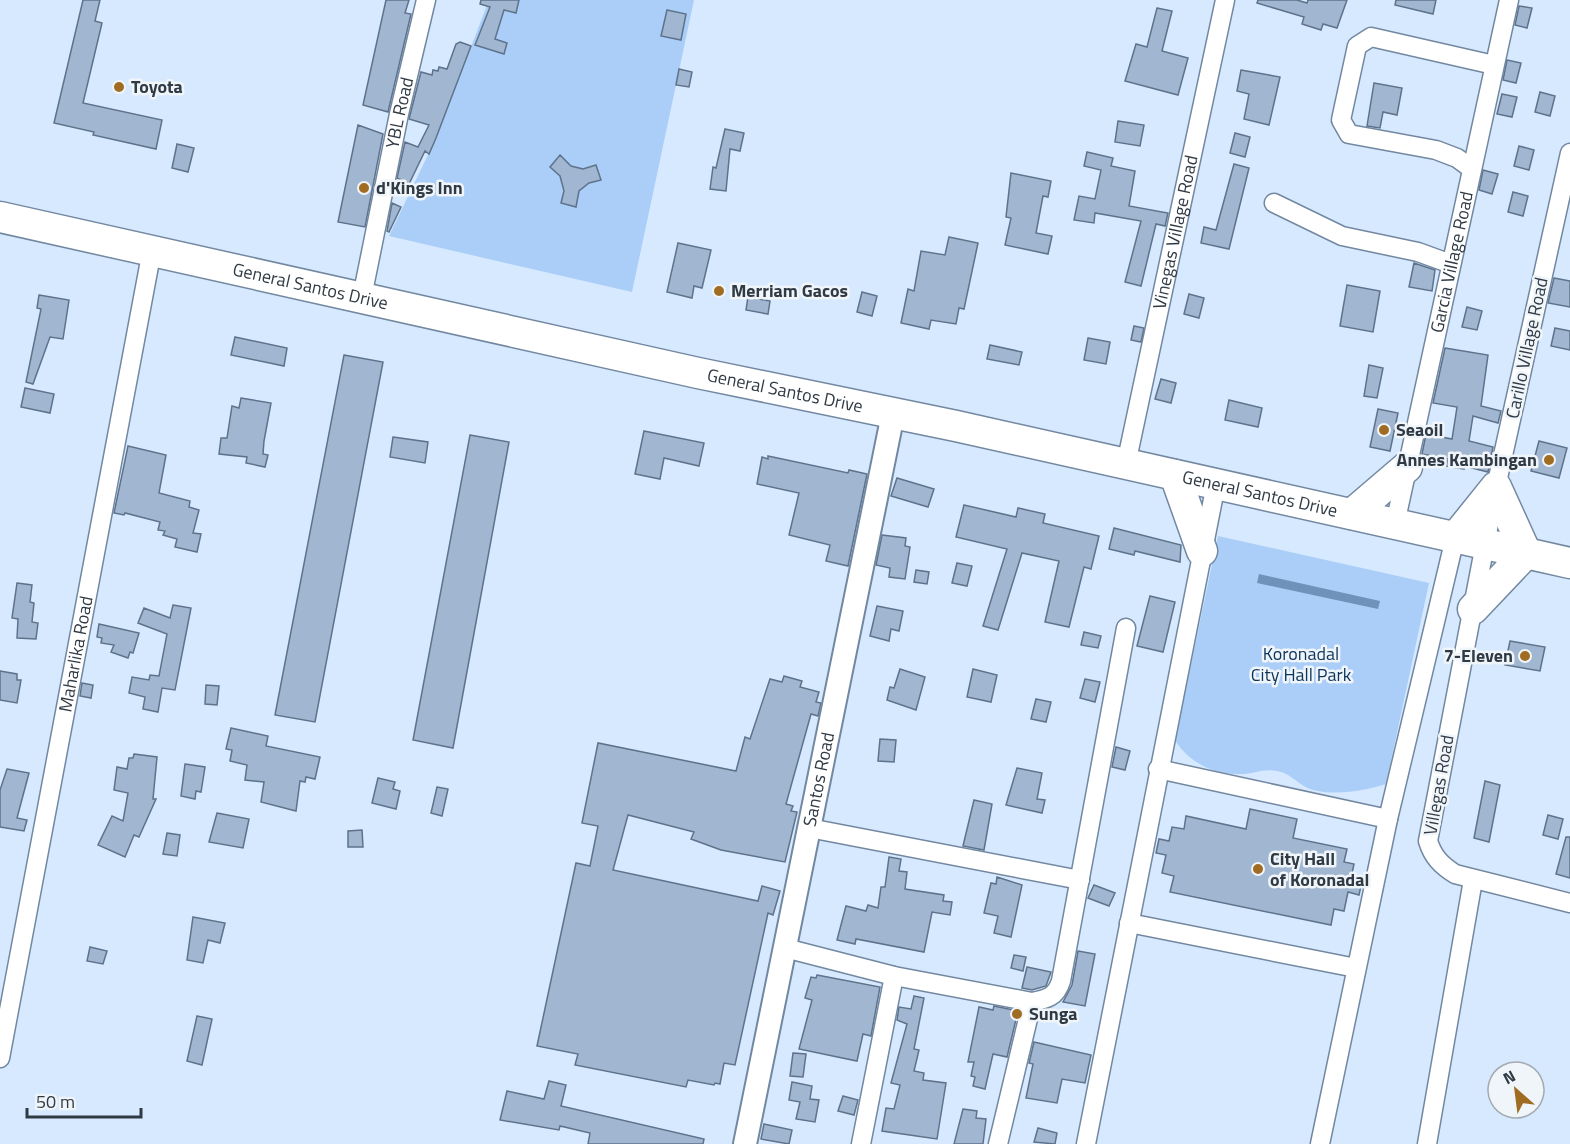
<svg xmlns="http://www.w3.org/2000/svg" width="1570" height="1144" font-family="'Titillium Web',sans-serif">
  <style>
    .green { fill: #aacef7 }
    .water { fill: #6f92ba }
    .building { fill: #a1b7d1; stroke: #5e738b; stroke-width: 1.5 }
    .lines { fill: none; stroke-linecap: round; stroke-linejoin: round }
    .minor-casing { stroke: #7288a0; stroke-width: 21 }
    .tertiary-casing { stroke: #7288a0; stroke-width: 26 }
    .trunk-casing { stroke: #7288a0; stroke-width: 33 }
    .minor { stroke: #fff; stroke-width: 18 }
    .tertiary { stroke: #fff; stroke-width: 22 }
    .trunk { stroke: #fff; stroke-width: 30 }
    .poi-dot { fill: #9f6c22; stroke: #f0f5fa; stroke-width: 2 }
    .labels { text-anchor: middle; stroke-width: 5; stroke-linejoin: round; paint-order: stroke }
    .poi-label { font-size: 18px; font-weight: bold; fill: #303a44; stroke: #f0f5fa; text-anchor: start }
    .street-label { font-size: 18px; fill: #303a44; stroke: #f0f5fa }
    .park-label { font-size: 18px; fill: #0d345a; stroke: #f0f5fa }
  </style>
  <rect width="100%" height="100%" fill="#d6e9ff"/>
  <path class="green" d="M489,0H694L632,292L389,236L436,138Z
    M1218,536L1429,583L1386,784C1366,791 1324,798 1304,786C1295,781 1289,773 1277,771C1264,768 1253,774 1241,774C1214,775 1188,762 1175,740Z"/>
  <path class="water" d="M1259,574L1380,601L1378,609L1257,583Z"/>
  <path class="building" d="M83,0H100L95,21L102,23L83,103L162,120L156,149L93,135L94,132L54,123Z
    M386,0H409L405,13L411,14L388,112L363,105Z
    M481,0H519L516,13L504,10L495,39L507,43L504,54L475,45L490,7L480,4Z
    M1258,0H1297L1307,3L1308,0H1347L1337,28L1323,24L1321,30L1302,24L1304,17L1257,3Z
    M1396,0H1436L1433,14L1395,5Z
    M1519,6L1532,8L1527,28L1515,25Z
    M1157,8L1172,11L1162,51L1188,58L1178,95L1125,81L1136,44L1147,47Z
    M667,10L686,14L681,40L661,36Z
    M460,42L471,46L436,138L429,154L425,151L409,184L397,178L405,142L418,147L429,125L409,119L421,72L432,75L433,70L438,71L439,67L447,69L456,44Z
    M1507,60L1521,63L1516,83L1503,80Z
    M679,69L692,72L689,87L676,85Z
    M1241,70L1280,77L1269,125L1244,119L1249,94L1237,91Z
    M1374,83L1402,88L1397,115L1383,112L1380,128L1367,126Z
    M1540,92L1555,96L1550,116L1535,112Z
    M1502,94L1517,97L1512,117L1497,114Z
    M1118,121L1144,125L1140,146L1115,142Z
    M358,125L383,134L365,227L338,222Z
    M725,129L744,133L740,151L730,149L726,191L710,189L713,167L716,168Z
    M1235,133L1250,137L1245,157L1230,153Z
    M177,144L194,148L188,172L172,168Z
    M1519,146L1534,150L1529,170L1514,166Z
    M1087,152L1113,158L1111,166L1135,171L1129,206L1168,213L1165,226L1156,224L1141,286L1125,282L1141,221L1095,213L1094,223L1074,220L1079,196L1095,199L1101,170L1084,166Z
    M560,155L571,166L583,169L596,165L601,180L589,183L579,191L576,207L561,203L564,191L560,176L550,167Z
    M1234,164L1249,168L1229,249L1201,243L1204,227L1216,230Z
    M1483,170L1498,174L1492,194L1479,190Z
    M1011,173L1051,181L1048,197L1043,196L1036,233L1052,236L1048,254L1005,245L1011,218L1006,217Z
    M1513,192L1528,196L1523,216L1508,212Z
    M392,203L401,207L389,232L387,231Z
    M949,237L978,243L964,309L959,308L956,324L931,320L929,329L901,323L908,289L914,291L921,251L945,255Z
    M678,243L711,250L702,288L694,286L692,298L667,292Z
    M1414,263L1435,270L1432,291L1409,287Z
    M1554,278L1570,281V307L1548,303Z
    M1347,285L1380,291L1373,332L1340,326Z
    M862,292L877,296L872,316L857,312Z
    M1189,294L1204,298L1199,318L1184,314Z
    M39,295L69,300L63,339L50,337L33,384L26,382L41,309L37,308Z
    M748,297L770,301L768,314L746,310Z
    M1467,307L1482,311L1477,330L1462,327Z
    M1134,326L1144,328L1141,342L1131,340Z
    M1555,328L1570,331V350L1551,346Z
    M235,337L287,348L284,366L231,355Z
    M1088,338L1110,342L1106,364L1084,360Z
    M990,345L1022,352L1019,365L987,359Z
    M1445,348L1488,355L1481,406L1501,411L1498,423L1473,416L1469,441L1493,447L1488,472L1464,466V469L1446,466L1448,459L1422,454L1426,434L1452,439L1457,407L1433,403Z
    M344,355L383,362L315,722L275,715Z
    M1369,365L1383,368L1377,398L1364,396Z
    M1161,379L1176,383L1171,403L1155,399Z
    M25,388L54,394L50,413L21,407Z
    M241,398L271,403L264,441L263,454L268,455L265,467L246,463L247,457L219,454L221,438H227L232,406L239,408Z
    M1229,400L1262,408L1258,427L1225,420Z
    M1378,409L1398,413L1390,451L1370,447Z
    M644,431L704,443L699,466L664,458L660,479L635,474Z
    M470,435L509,442L453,748L413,740Z
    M393,437L428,442L425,463L390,457Z
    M1539,441L1567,448L1559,478L1531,471Z
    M128,446L166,455L159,493L190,501L189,507L199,510L193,533L201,534L197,552L175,547L177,539L163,535L165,531L158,530L160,522L125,513L124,515L114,513Z
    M768,456L848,473L849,470L867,474L848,566L826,561L830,545L789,535L799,493L757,484L762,457L768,459Z
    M897,478L934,489L928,507L891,496Z
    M964,505L1016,517L1018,508L1045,514L1043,523L1099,536L1091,569L1084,567L1069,627L1045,622L1059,561L1022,553L998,630L983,626L1007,549L956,537Z
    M1114,528L1181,545L1180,562L1135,551L1134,555L1109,549Z
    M882,535L906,538L905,546L910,547L905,579L889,577L890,568L876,565Z
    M957,563L972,566L967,586L952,583Z
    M916,570L929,572L927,584L914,582Z
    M17,583L32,585L30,602L34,603L32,622L38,623L36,639L17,638L18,619L12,618Z
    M1150,596L1175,602L1163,652L1137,646Z
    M173,605L191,608L175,690L162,688L158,712L143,709L145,697L129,693L132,677L149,680L150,675L159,676L167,634L138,623L144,608L170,618Z
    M877,606L903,611L899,631L891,629L889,641L870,636Z
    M99,624L139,633L133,653L130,652L128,658L111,652L114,645L101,643L102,638L97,637Z
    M1084,632L1101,636L1098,648L1081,645Z
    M1510,641L1545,647L1540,671L1505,665Z
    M900,669L925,677L916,710L887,700L890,687L894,688Z
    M973,669L997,675L991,702L967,697Z
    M0,671L17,674V680H21L17,703L0,700Z
    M784,676L802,681L800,687L819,692L816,702L821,703L818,716L811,714L786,804L793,806L791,811L797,812L785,862L721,850L691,839L694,832L628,815L613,870L758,901L762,886L780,891L773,915L768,913L735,1065L724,1063L720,1084L715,1083L714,1085L688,1080L686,1087L575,1065L578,1054L537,1046L576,863L590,866L598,826L582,823L598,743L736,771L745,737L750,739L770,679L782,682Z
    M1085,679L1100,682L1095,702L1080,698Z
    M82,683L93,685L91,698L80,696Z
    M206,685L219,686L217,705L205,704Z
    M1036,699L1051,702L1046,722L1031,719Z
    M231,728L268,736L266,746L320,757L315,779L306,777L305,782L300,781L296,811L261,802L264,782L245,780L247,765L230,761L232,750L226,749Z
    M880,739L896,740L894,762L878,761Z
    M1116,747L1130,751L1125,770L1112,767Z
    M134,754L157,757L153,799H156L139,837L134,835L125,857L98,845L112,816L123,821L128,793L114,790L117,767L127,769L129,758H133Z
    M185,764L205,767L201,792L196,791L195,799L181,796Z
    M1017,768L1042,773L1037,799L1045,800L1042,813L1006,805Z
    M7,769L29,773L17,818L27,820L24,831L0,827V790Z
    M378,778L395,782L393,789L400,791L396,809L372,803Z
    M1485,781L1500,785L1489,842L1474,838Z
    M437,787L448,789L442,816L431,813Z
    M974,800L992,804L984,850L963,846Z
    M1250,809L1297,819L1293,838L1347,849L1344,862L1354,864L1351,878L1362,881L1359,895L1348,892L1344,911L1334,909L1331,925L1170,892L1174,876L1162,873L1166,855L1156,853L1159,839L1169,841L1172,827L1184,829L1186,816L1246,829Z
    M217,813L249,819L243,848L209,842Z
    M1548,815L1563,819L1558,839L1543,835Z
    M362,830L363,847H348V831Z
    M167,833L180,835L177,856L163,854Z
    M1566,837H1570V878L1556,874Z
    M889,857L901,859L899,871L907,872L905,889L944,895L943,901L952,902L950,915L932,912L924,952L856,939L855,944L837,940L846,906L866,911L868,905L878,908L881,887H885Z
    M997,877L1022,885L1011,937L994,933L998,916L984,913L991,883L996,884Z
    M1094,885L1115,893L1109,906L1088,898Z
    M193,917L225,923L220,943L208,940L203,963L187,960Z
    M90,947L107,951L103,964L87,961Z
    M1078,951L1095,954L1085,1006L1063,1002L1072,985Z
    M1014,955L1026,957L1023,971L1011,968Z
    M1027,967L1051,972L1046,986L1032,990L1022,988Z
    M817,975L880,987L871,1036L863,1034L857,1061L799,1049L812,1000L805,998L811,977L816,978Z
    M914,996L924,998L914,1049L919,1050L914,1071L924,1073L923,1080L946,1083L937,1139L882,1131L886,1108L894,1109L900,1085L891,1083L907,1024L897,1020L899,1007L911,1009Z
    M994,1006L1018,1011L1007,1057L993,1054L985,1089L973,1086L975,1077L971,1076L974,1062H968L979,1007L993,1010Z
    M197,1016L212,1019L202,1065L187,1061Z
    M1034,1042L1091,1055L1085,1083L1062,1079L1057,1103L1026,1098L1033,1064L1029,1063Z
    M793,1053L806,1054L803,1077L790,1076Z
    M549,1081L566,1085L561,1106L704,1139L703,1144H588L590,1133L560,1126L559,1130L500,1120L507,1091L544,1099Z
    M792,1082L812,1086L810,1099L819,1100L815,1122L796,1119L800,1102L789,1100Z
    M843,1096L858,1100L854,1115L838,1111Z
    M963,1109L977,1111L976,1118L986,1119L983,1144H954Z
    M764,1124L792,1130L789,1144L761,1139Z
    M1038,1128L1057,1133L1055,1144L1034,1142Z"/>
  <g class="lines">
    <defs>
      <g id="minor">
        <path d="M1570,153L1496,487L1428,841C1433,857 1441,865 1455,874L1570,903"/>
        <path d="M1472,169L1457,158L1436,150L1349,134L1341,120L1357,46L1371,37L1494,65"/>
        <path d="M1274,203L1342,236L1418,252L1451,264"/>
        <path id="s1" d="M362,297L399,114L426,0"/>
        <path id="s2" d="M1126,464L1225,0"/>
        <path id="s3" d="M1395,524L1509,0"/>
        <path d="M1158,769L1388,819"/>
        <path d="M809,828L1080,880"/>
        <path d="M1129,923L1356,968"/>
        <path d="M785,948L894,976L1032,1002L998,1144"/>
        <path d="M1032,1002C1047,999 1056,997 1061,981L1126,628"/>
        <path id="s4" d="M0,1058L152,250"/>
        <path d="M861,1144L894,976"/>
        <path d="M1086,1144L1216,484"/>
        <path d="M1320,1144L1388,819L1455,538"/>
        <path d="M1427,1144L1473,880"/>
      </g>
      <g id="tertiary">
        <path id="s5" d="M745,1144L893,414"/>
      </g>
      <g id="trunk">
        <path id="s6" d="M0,217L698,373L956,426L1570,563"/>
        <path d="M1175,475L1202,551"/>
        <path d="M1352,514L1407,467"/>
        <path d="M1455,538L1496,487L1526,553"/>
        <path d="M1473,609L1526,553"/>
      </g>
    </defs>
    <use href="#minor" class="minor-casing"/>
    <use href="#tertiary" class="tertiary-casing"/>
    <use href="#trunk" class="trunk-casing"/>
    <use href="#minor" class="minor"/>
    <use href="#tertiary" class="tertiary"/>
    <use href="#trunk" class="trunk"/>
  </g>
  <g class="poi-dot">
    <circle cx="119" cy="87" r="6"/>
    <circle cx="364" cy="188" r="6"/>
    <circle cx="719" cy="291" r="6"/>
    <circle cx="1384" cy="430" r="6"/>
    <circle cx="1549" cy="460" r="6"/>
    <circle cx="1525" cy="656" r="6"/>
    <circle cx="1258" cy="869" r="6"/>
    <circle cx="1017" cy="1014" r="6"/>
  </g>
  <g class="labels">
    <g class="poi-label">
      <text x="131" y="93">Toyota</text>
      <text x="376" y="194">d'Kings Inn</text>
      <text x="731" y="297">Merriam Gacos</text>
      <text x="1396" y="436">Seaoil</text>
      <text x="1537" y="466" text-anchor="end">Annes Kambingan</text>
      <text x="1513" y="662" text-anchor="end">7-Eleven</text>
      <text x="1270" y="865">City Hall<tspan x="1270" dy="21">of Koronadal</tspan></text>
      <text x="1029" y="1020">Sunga</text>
    </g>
    <g class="street-label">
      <text dy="6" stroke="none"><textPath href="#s1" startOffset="188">YBL Road</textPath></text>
      <text dy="6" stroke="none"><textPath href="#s2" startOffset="237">Vinegas Village Road</textPath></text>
      <text dy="6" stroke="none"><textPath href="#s3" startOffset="268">Garcia Village Road</textPath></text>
      <text dy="6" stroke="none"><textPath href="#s6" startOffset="318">General Santos Drive</textPath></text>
      <text transform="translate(1527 348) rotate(-78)" y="6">Carillo Village Road</text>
      <text dy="6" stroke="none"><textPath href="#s6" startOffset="804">General Santos Drive</textPath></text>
      <text dy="6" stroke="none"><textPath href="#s6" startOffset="1290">General Santos Drive</textPath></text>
      <text dy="6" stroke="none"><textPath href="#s4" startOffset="411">Maharlika Road</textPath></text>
      <text dy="6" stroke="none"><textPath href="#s5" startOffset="372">Santos Road</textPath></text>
      <text transform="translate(1439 785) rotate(-80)" y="6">Villegas Road</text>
    </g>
    <g class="park-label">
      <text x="1301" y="660">Koronadal<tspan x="1301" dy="21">City Hall Park</tspan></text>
    </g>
  </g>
  <g transform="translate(1516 1090) rotate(332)"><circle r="28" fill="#f0f5fa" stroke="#a3aab1" stroke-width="1.5"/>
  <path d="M0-4.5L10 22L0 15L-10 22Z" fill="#9f6c22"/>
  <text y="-9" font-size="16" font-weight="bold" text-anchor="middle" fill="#303a44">N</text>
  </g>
  <path d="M27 1108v9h114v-9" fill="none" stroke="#303a44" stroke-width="3"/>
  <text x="36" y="1108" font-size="18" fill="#303a44" stroke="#f0f5fa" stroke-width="4.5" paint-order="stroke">50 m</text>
</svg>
